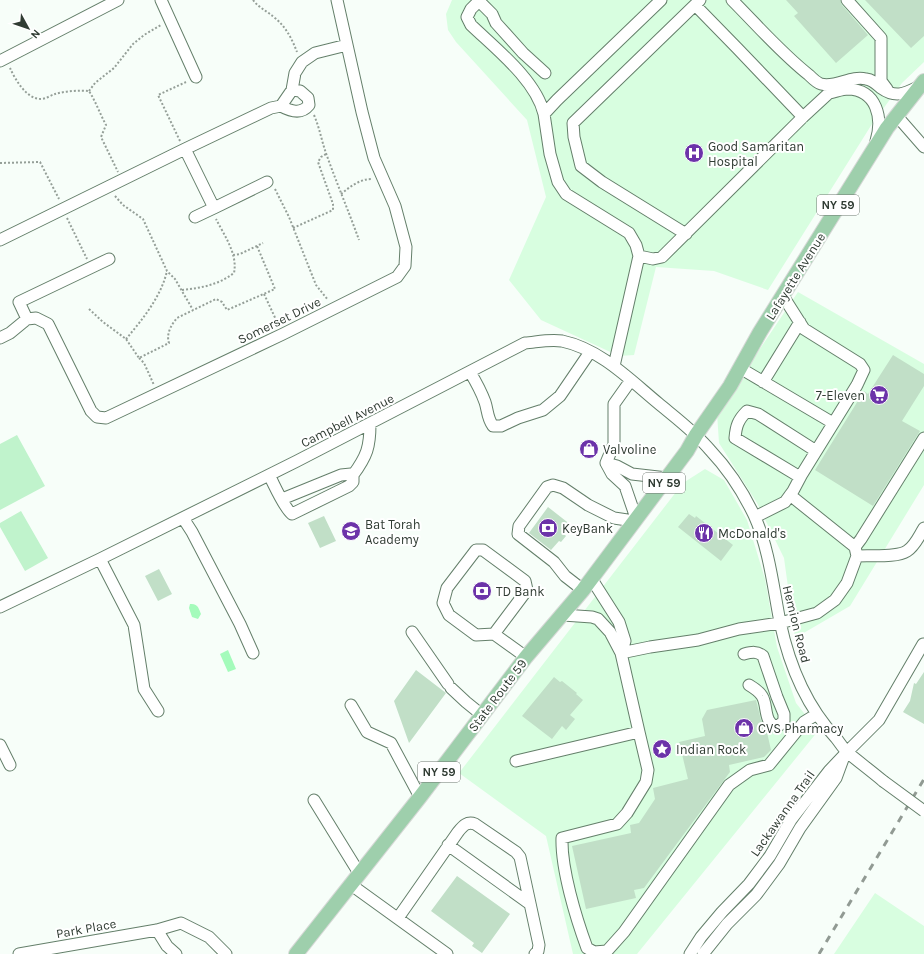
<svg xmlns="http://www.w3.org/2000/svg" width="924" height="954" font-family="Karla,sans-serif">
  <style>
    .built { fill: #d8fee0 }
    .green { fill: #c0f3cc }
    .water { fill: #a4fbbb }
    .building { fill: #c1dfc7 }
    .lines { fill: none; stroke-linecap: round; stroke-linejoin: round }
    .minor-casing { stroke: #647f6a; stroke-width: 13 }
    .major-casing { stroke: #d6d8d6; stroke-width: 16 }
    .path { stroke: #959f98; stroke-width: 2; stroke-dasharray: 2 2; stroke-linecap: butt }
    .minor { stroke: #fff; stroke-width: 11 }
    .major { stroke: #9ecfac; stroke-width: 14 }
    .rail { stroke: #919a93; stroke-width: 3; stroke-dasharray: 7 7; stroke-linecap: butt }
    .minor-bridge-casing { stroke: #647f6a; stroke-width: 13; stroke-linecap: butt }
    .minor-bridge { stroke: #fff; stroke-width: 11 }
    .labels { text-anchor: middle; stroke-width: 4; stroke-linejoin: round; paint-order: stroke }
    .shield { fill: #fff; stroke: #6e7670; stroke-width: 1 }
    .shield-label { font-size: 12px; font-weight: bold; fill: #303c33 }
    .poi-label { font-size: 13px; fill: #303c33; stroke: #fff; text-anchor: start }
    .street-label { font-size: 13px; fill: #303c33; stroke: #fff }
  </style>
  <rect width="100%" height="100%" fill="#f7fef9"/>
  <path class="built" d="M452,0H924V62L902,83L872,124L768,290L714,271L656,267L634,355L619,356L541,320L509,280L546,197L527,120L456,42L448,30L446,14Z
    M798,292L924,364V485L850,606L795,638L784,558L757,503L719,443L717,413Z
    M705,469L724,480L747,520L765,579L777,647L796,703L818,731L637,954H573L546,836L459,773L683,483Z
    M875,893L924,926V954H834Z"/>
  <path class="green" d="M17,435L45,486L0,510V444Z
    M21,511L48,558L25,571L0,527V523Z"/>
  <path class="water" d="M190,604C198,603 199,609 201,614L198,619L192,617L189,608Z
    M228,650L236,669L228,672L220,654Z"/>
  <path class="building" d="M786,0H840L842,5L868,35L836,63L794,16L798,13Z
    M865,0H924V36L911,48Z
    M893,355L924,374V386L902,421L920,431L873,506L815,470L864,391L868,394Z
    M548,507L571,525L564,534L566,536L561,542L559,541L551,550L529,533Z
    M689,514L695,518L696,516L733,545L721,561L678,527Z
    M324,516L336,541L320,548L308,523Z
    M159,569L172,594L158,601L145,576Z
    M416,670L446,693L409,743L394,701Z
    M924,672V724L903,712L910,701L914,683L916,684Z
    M554,677L560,682L562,681L577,693L576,694L583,700L570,715L575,719L566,730L562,726L552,739L522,716Z
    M756,700L761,720L766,728L771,750L764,757L729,765L730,772L644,888L634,890L636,898L586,909L572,846L631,833L630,825L639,823L655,799L653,788L688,779L679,742L705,736L702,719L707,710Z
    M457,876L510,914L482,953L472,946L474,943L431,911Z"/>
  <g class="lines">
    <defs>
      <path id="minor" d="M161,0L196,77
        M732,0C757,25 781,53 809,75C812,78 817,83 821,84C836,88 851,75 866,79C873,80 875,83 881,88C895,98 904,94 918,87
        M847,0L881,38V81L887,89
        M695,5L737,48L803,117
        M0,61L118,0
        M829,93C835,92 842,89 848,89C877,90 883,118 876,141
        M281,106C290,111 301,115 309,105L308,98L300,91L292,90
        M544,114C536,80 496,49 471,25L467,17L471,9L479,1L492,14L496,23L523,53L545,73
        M896,115L924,147
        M185,149L214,208L267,182
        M195,217L214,208
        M686,234L602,182L581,166L574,137L573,123L700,0
        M0,240L185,149L271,108L281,106L292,90L295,73L302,62L315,53L347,45
        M639,256L653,259L662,257L803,117L829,93L831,85
        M27,319L19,302L109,259
        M0,338L10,333L27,319L36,318L48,324L91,411L97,417L106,418L283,334L397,277L405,266L406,247L395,206L374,158L362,112L337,0
        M614,366L639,256L636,245L629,233L566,194L558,182L550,154L544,114L557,100L661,0
        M740,368L833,423
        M470,372C476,382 481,391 485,402C488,411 487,418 493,426H501L518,418L543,410L560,396L590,352
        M763,382L800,322
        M606,463L614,444V404L631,380
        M269,475C274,484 284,508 292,514L349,486L353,482V475L351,474L341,475L282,499
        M353,475C367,456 370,447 370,424
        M800,477L735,438C736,426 738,420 747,411L758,414L816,451
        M755,517L785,502L793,491L802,474L857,385L864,370L860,364L804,329L783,296
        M183,518L192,532L240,624L253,653
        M636,518L625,486L612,474L606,463L617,466L632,474L667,478
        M855,547L861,539L924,438
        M857,556C871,555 896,558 907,551C915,546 919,536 924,528
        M100,559L134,625L144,689L158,711
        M591,578L619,622L625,641L621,653
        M583,590L565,576L554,562L518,534L519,526L547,487L553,485L563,488L588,505L614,518L634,521
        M0,607L100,559L297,461L525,343C537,342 550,339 562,341C600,349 629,379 658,403C676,418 695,432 710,450C728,469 743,492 754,515C769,548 773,586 780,622C789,664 806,706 836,738C840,743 843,748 847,752C859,762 871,771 883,781
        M563,615L592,617L598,619L610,632L621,653L639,732
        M412,632L448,684
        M494,634L527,590L525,581L483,550H476L447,588L443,603L449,615L476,635L494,634L526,657
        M621,653L650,647L698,640L739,629L780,623L817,613L835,600L847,583L857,556L855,547L790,495
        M744,654C752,652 757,651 763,656L777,697L784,714V721L777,727C763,723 768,705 762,696C759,691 754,688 749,685
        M451,688L466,702L482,715
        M351,705L367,732L391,743L420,797
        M0,745L10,765
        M516,761L639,732L648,770L646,782L627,813L617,824L562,838C561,869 576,918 587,948L594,952L607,951L624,932L729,785L750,770L769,765L804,722L817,714
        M314,800L359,873
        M448,845L530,904
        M350,884L447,954
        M398,918L458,832C463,826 467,821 475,824L516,852L520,857L539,945L538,951L535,954
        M157,930L167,946L176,954
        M19,954L157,930L181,923L209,937L226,954
        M690,954L701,937L722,912L749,884L770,856L791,820L829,771L847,752L879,720L923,644L924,645
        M703,954L727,924L756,895L779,864L800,828L836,778L843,759"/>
      <path id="major" d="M296,954L420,797L526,657L583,590L687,451L696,435L730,386L760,332L887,128L924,81"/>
    </defs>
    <use href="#minor" class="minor-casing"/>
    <use href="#major" class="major-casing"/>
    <path class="path" d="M253,0C259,8 267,11 275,18C286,27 292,39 297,52
      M10,68C15,79 26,99 41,99C46,99 51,95 55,94C66,91 79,90 89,91C96,102 100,114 106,125L101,137L118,172
      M89,91L95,83L114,68L133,44L144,35L161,25
      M314,115C320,129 322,143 327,156C337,184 349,212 359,240
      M180,141L158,95L186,82
      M0,163L40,162L59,199
      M275,189L289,217L316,285L328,300
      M341,194C350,187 359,179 372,179
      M115,196L123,205L143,219L167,271L175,279L193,310
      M67,218L87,259
      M293,228L333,210V204L318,162L321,157L326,154
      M233,255L240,254L263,243
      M182,290C201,288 218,285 234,273C238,254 224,235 216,219
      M264,294L278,324
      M89,309L103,322L126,339L139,358L169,343C166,334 171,325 177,318L216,299L222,302L227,310L275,289L257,246
      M126,339C142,320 161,297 167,271
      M139,358L144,363L154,385"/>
    <use href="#minor" class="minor"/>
    <use href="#major" class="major"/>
    <path class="rail" d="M819,954L924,779"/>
    <defs>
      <path id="minor-bridge" d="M883,781L924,811"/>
    </defs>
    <use href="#minor-bridge" class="minor-bridge-casing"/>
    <use href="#minor-bridge" class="minor-bridge"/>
  </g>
  <defs>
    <symbol id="hospital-disc" viewBox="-11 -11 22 22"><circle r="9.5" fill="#6c33a9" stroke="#fff"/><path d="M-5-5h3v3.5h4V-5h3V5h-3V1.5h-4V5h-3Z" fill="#fff"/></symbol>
    <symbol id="supermarket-disc" viewBox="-11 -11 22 22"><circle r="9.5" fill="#6c33a9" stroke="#fff"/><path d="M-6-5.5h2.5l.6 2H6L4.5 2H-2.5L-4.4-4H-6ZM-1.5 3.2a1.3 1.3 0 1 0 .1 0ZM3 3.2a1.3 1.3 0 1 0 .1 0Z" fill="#fff"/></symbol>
    <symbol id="shop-disc" viewBox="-11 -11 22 22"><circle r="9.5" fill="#6c33a9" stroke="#fff"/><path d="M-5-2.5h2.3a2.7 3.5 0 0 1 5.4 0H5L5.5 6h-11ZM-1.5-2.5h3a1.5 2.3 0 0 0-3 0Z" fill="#fff"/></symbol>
    <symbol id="bank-disc" viewBox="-11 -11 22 22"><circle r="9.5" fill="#6c33a9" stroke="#fff"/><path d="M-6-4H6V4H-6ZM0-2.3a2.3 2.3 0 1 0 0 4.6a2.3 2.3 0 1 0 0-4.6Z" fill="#fff"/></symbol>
    <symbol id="school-disc" viewBox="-11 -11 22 22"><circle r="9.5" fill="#6c33a9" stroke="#fff"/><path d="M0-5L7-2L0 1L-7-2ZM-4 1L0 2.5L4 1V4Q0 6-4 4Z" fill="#fff"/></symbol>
    <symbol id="restaurant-disc" viewBox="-11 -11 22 22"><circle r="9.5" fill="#6c33a9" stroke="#fff"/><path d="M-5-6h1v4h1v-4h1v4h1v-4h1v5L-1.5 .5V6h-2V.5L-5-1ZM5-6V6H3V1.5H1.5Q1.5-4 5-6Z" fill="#fff"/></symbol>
    <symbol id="sight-disc" viewBox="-11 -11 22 22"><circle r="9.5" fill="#6c33a9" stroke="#fff"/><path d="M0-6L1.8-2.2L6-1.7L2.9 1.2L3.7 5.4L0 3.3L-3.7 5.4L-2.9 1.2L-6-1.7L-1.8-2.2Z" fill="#fff"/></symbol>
  </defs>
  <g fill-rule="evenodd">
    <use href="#hospital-disc" x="683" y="142" width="22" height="22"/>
    <use href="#supermarket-disc" x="868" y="384" width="22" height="22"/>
    <use href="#shop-disc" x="578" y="438" width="22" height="22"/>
    <use href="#bank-disc" x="537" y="517" width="22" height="22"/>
    <use href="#school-disc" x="340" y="520" width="22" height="22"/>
    <use href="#restaurant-disc" x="693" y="522" width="22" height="22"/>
    <use href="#bank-disc" x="471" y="580" width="22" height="22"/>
    <use href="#shop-disc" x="733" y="717" width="22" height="22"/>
    <use href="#sight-disc" x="651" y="738" width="22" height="22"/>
  </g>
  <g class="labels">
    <g class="shield">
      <rect x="817" y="195" width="42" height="20" rx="3"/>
      <rect x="643" y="473" width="42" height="20" rx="3"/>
      <rect x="418" y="762" width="42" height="20" rx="3"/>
    </g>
    <g class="shield-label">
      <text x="838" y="209">NY 59</text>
      <text x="664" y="487">NY 59</text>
      <text x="439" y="776">NY 59</text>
    </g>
    <g class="poi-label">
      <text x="708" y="151">Good Samaritan<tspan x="708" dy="15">Hospital</tspan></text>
      <text x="865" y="400" text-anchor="end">7-Eleven</text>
      <text x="603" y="454">Valvoline</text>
      <text x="365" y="529">Bat Torah<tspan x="365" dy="15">Academy</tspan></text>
      <text x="562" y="533">KeyBank</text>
      <text x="718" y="538">McDonald's</text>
      <text x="496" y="596">TD Bank</text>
      <text x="758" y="733">CVS Pharmacy</text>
      <text x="676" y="754">Indian Rock</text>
    </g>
    <g class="street-label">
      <text transform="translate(795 276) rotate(-58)" y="5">Lafayette Avenue</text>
      <text transform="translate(279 320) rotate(-26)" y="5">Somerset Drive</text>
      <text transform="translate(347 420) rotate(-27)" y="5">Campbell Avenue</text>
      <text transform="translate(797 624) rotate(76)" y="5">Hemion Road</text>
      <text transform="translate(497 695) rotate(-53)" y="5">State Route 59</text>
      <text transform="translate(782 813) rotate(-55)" y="5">Lackawanna Trail</text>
      <text transform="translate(86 928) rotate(-10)" y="5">Park Place</text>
    </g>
  </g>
  <g transform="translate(28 28) rotate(130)" stroke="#ffffff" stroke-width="3" paint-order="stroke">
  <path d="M0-3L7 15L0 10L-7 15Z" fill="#303c33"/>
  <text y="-6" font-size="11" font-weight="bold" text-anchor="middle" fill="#303c33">N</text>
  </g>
</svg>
